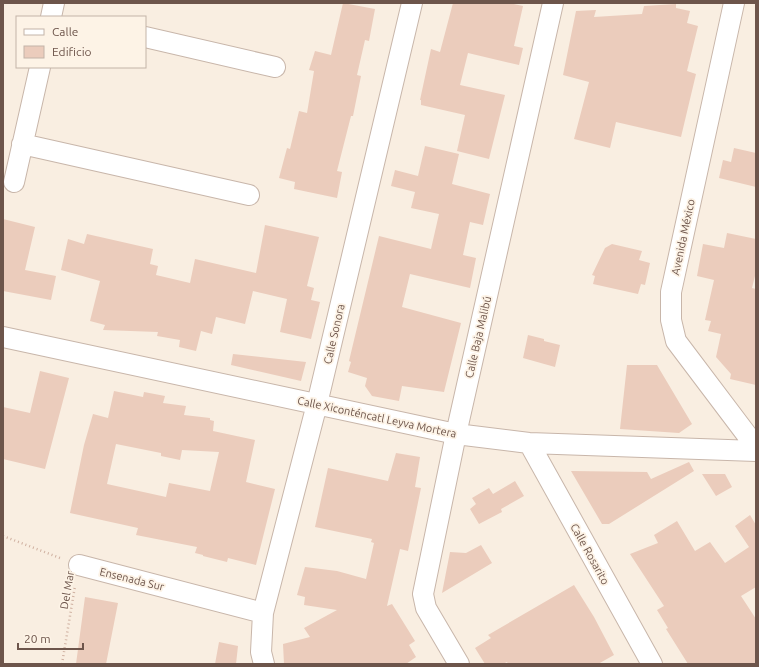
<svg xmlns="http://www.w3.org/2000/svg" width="759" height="667" font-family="Ubuntu,sans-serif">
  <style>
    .building { fill: #ebccbc; fill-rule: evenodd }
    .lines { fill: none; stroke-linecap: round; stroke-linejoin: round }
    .minor-casing { stroke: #c8b6aa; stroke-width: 22 }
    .path { stroke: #cfb0a0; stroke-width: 2.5; stroke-dasharray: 1 3; stroke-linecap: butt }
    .minor { stroke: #fff; stroke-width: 20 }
    .labels { text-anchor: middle; stroke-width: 3.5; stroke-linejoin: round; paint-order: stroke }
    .street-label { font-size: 11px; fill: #6d554b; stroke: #fdf3e6 }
  </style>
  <rect width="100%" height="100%" fill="#f9eee1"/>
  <path class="building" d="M343,3L375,9L369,41L365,40L357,75L361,76L353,116H351L337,171L342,172L337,198L294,189L295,182L279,178L287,148L290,149L299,111L307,113L314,71L309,70L315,51L331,55Z
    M453,3H509L523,6L514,46L523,48L519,65L468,53L460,85L505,95L489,159L457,151L465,115L421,105V100H420L431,49L440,52Z
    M676,4V8L690,11L687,23L698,26L687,71L696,74L681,137L616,122L610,148L574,139L589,82L563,75L576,11L596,10L594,17L642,14L644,6Z
    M425,146L459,154L452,184L490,194L483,225L470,222L463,255L476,258L470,288L410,274L402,307L461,323L444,392L402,386L399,401L372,396L365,386L367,378L348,372L351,362L349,361L379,236L431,249L439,214L411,208L415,192L391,186L395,170L418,176Z
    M734,148L756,153V187L719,178L723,160L731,162Z
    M3,219L35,227L25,270L56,276L51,300L3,291Z
    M265,225L319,237L307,286L314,288L311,300L320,302L311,339L280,332L287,299L253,291L245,324L216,317L212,334L201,331L196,351L179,347L180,340L157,336L158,332L103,330L105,325L90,321L100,281L61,270L68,239L84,244L87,234L153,249L150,264L158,266L156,275L190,283L195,259L256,273Z
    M727,233L756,239V272L752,288L756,289V385L730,379L731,374L716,357L721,334L708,331L711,321L705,320L714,280L697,276L703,244L724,248Z
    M612,244L642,251L639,260L650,263L645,285L641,284L638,294L593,284L595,276L592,275L605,248Z
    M528,335L544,339V341L560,345L555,367L523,358Z
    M233,354L306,362L301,381L231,365Z
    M627,365H657L692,424L679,433L620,429Z
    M40,371L69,378L45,469L3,459V407L30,413Z
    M114,391L143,397L144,392L165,396L163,403L186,406L184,415L210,418V420L214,421L213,431L255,440L246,482L275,489L256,565L228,558L227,562L203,556V555L195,553L197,547L136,535L138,528L70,513L84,445L93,414L108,418ZM116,444L161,453V456L180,460L182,450L219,452L210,491L169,483L166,497L107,484Z
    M396,453L420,457L415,487L421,488L408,551L400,549L387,606L392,604L415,641L409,645L416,657L406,664H284L283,644L310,637L304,628L337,610L304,605L305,597L297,595L305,567L337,571L366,579L374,543L371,542L372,539L315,527L328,468L388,481Z
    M689,462L694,471L609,524H602L571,471L647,472L651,479Z
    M702,474H725L732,487L716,496Z
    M515,481L524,496L501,509L502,512L479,524L470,509L476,504L472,498L489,488L493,494Z
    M750,515L756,525V587L741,596L756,619V664H688L666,629L668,628L657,610L664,606L630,554L658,543L654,535L677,521L695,551L710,542L725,563L749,547L735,526Z
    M481,545L492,563L442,593L450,552L466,553Z
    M574,585L594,617L614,655L598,664H508L507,662L503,664H485L475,648L491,638L488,635Z
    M85,597L118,603L106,664H76Z
    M219,642L238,646L236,664H215Z"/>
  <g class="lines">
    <defs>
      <path id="minor" d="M734,3L671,292V320L676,341L756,447
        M51,17L54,3
        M145,37L275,67
        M22,144L249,195
        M14,182L40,67
        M3,337L456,434L529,443L756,451
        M529,443L652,664
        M79,565L263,613
        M264,664L261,652L263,613L317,404L412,3
        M459,664L426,608L423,594L456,434L553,3"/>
    </defs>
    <use href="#minor" class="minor-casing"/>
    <path class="path" d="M3,536L60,558
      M62,664L75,586"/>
    <use href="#minor" class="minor"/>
  </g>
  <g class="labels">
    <g class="street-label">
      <text transform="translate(683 237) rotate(-78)" y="4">Avenida México</text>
      <text transform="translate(334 334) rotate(-77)" y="4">Calle Sonora</text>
      <text transform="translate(478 337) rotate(-77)" y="4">Calle Baja Malibú</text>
      <text transform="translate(377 417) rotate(12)" y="4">Calle Xiconténcatl Leyva Mortera</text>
      <text transform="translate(590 554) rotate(61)" y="4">Calle Rosarito</text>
      <text transform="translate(132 579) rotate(14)" y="4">Ensenada Sur</text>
      <text transform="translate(67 590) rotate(-80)" y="4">Del Mar</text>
    </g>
  </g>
  <rect width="759" height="667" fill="none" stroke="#6d554b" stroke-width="8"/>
  <rect x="16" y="16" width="130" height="52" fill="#fdf3e6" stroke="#c3b4a8"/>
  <rect x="24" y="29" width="20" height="6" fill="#ffffff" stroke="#c3b4a8"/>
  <text x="52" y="36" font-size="12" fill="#6d554b">Calle</text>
  <rect x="24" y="46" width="20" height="12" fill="#ebccbc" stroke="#c3b4a8"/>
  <text x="52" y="56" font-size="12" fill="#6d554b">Edificio</text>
  <path d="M18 643v6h65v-6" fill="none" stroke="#6d554b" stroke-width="2"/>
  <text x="24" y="643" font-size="12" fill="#6d554b" stroke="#fdf3e6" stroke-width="3" paint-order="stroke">20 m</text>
</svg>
